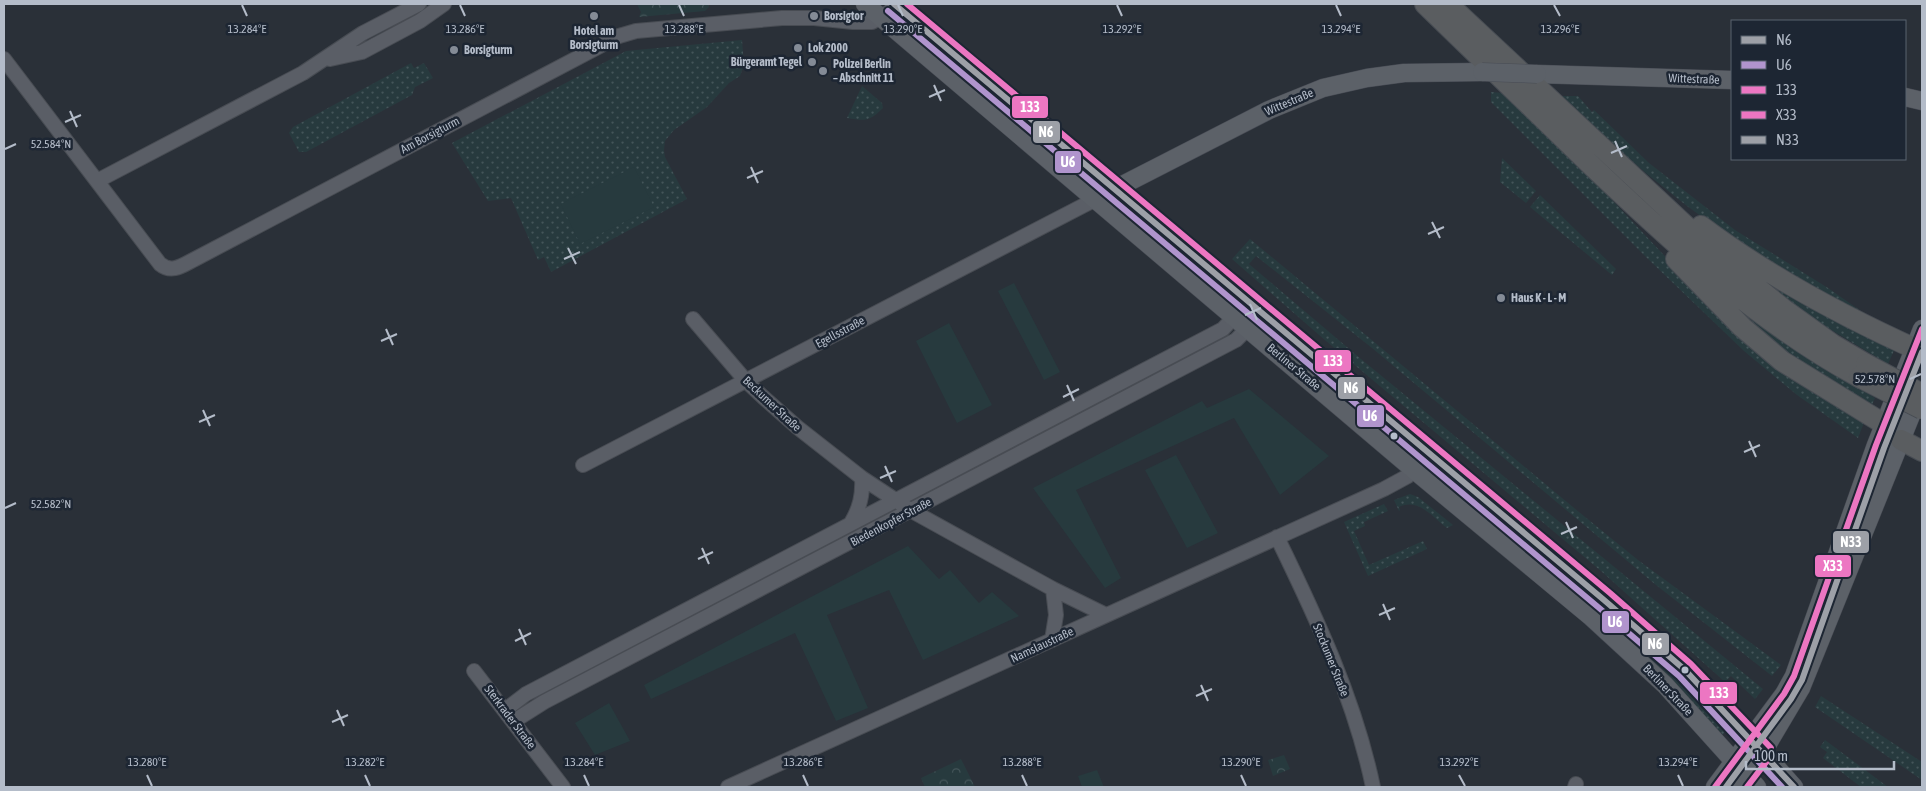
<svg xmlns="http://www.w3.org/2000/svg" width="1926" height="791" font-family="'Asap Condensed',sans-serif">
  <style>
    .grass { fill: url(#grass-dots) }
    .forest { fill: url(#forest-crowns) }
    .garden { fill: #273a3e }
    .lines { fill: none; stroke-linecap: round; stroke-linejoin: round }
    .minor-casing { stroke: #484c53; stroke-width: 16 }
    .major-casing { stroke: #484c55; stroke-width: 19 }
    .highway-casing { stroke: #474c53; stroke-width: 22 }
    .minor { stroke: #5a5e66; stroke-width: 14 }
    .major { stroke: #5c6168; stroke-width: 18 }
    .highway { stroke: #5a5d60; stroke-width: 20 }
    .major-bridge-casing { stroke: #484c55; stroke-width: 19; stroke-linecap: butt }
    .highway-bridge-casing { stroke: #474c53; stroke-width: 22; stroke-linecap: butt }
    .major-bridge { stroke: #5c6168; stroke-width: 18 }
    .highway-bridge { stroke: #5a5d60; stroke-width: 20 }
    .bus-1-casing { stroke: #1d2633; stroke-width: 10 }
    .bus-2-casing { stroke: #1d2633; stroke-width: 10 }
    .bus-3-casing { stroke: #1d2633; stroke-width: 10 }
    .bus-4-casing { stroke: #1d2633; stroke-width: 10 }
    .bus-5-casing { stroke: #1d2633; stroke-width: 10 }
    .bus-1 { stroke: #9da0a7; stroke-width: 6 }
    .bus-2 { stroke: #b094cd; stroke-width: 6 }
    .bus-3 { stroke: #ec76c2; stroke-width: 6 }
    .bus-4 { stroke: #ec76c2; stroke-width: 6 }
    .bus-5 { stroke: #9da0a7; stroke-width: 6 }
    .ticks { fill: none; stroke: #b4bcc9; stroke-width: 2 }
    .poi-dot { fill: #848b96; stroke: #1d2633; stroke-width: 2 }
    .bus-dot { fill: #b4bcc9; stroke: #1d2633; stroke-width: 2 }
    .labels { text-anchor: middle; stroke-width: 5; stroke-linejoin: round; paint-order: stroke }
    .poi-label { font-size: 12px; font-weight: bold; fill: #b4bcc9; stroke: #1d2633; text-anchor: start }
    .street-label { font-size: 12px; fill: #b4bcc9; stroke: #1d2633 }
    .ticks-label { font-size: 12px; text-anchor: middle; fill: #b4bcc9; stroke: #1d2633; stroke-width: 5; stroke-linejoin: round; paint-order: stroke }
    .line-badge { stroke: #1d2633; stroke-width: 2 }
    .badge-label { font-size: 14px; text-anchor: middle; font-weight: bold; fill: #fff }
  </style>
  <defs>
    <pattern id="grass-dots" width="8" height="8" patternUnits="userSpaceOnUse" patternTransform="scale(1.25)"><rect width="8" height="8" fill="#273a3e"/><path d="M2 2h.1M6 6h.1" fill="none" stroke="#445559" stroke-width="1.8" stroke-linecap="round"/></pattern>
    <pattern id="forest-crowns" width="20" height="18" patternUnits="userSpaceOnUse" patternTransform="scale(1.25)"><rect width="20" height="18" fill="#273a3e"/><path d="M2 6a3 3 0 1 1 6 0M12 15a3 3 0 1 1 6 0" fill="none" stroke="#445559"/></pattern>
  </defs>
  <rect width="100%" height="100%" fill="#2a3038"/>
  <path class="grass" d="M909,29L1090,176L1086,179L1042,141L1025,131L906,32Z
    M742,40L744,65L740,76L729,83L707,107L674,130L665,141L664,150L665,157L687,199L551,272L544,257L538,260L511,198L488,201L452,143L626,51Z
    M411,63L414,68L424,63L433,78L415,87L412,95L306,152H299L289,133L293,127Z
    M862,86L882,103L883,108C869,122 865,121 847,118Z
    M1491,92L1503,93L1581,167L1708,302L1865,420L1858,438L1797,395L1744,351L1647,258L1491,102Z
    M1561,96H1578L1592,112L1594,110L1649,163L1735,230L1828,288L1871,318L1902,332L1900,334L1832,302L1720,230L1687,206L1647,174L1600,133Z
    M1502,158L1536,191L1526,203L1500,182Z
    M1540,195L1616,269L1612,275L1530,207Z
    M1130,215L1227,291L1222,297L1126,216Z
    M1250,239L1579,512L1638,560L1781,665L1772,676L1656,585L1372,348L1256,256L1249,264L1361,359L1763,689L1755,699L1731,676L1725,682L1601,571L1326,341L1232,259Z
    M1715,241L1896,346L1888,364L1803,313Z
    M1706,280L1827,368L1875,398L1870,409L1782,352Z
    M1263,323L1404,440L1399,446L1258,327Z
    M1437,470L1595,603L1590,606L1433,474Z
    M1410,494L1418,497L1453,525L1447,528C1431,516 1419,498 1399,507L1400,510L1399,511L1394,500Z
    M1384,504L1388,511L1364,522L1365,526L1354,531L1369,565L1423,541L1427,549L1368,576L1344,522Z
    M758,575L763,583L543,697L540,694Z
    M1627,631H1629L1694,689L1729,725L1723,735L1670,678L1625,635Z
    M1821,696L1922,762V780L1815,707Z
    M1825,740L1888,787H1861L1823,758L1827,752L1820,747Z"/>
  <path class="forest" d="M637,4H708L709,7L705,11L639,17L641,12Z
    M1284,755L1290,769L1273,776L1268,760Z
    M961,759L975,787H925L921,778Z"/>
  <path class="garden" d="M634,167L654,207L580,244L561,204Z
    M1014,283L1060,372L1044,380L998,291Z
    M949,323L992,405L957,423L916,341Z
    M1249,389L1329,456L1280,495L1234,418L1076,490L1121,578L1105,588L1033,488L1202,401L1207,408Z
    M1176,455L1218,533L1187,548L1145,470Z
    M908,546L939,579L950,570L979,603L992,592L1019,616L923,660L889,590L827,615L868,708L836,721L795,633L651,699L644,685Z
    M609,703L630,741L595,755L575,723Z
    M1097,770L1104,787H1082L1078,776Z"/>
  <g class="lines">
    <defs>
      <path id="minor" d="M814,18L853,22H872L903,4
        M4,59L160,264C172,274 183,265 195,259L619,36L636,31L782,18H813
        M330,59L362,52L420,21L444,4
        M97,181L303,73L363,33L419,4
        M693,319L746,381L763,397L797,427L862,478L912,511L1053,589L1106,615
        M583,465L1096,199
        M851,523C860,508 863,495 862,478
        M1277,537C1316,617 1355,700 1373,787
        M1052,640L1056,615L1053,589
        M474,671L563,787
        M505,710L526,694L1223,329L1248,302
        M514,721L544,702L1236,340L1262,314
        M728,787L1384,489L1408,476L1429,452
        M1575,787L1576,784"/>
      <path id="major" d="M865,4L1414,470L1590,616L1665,685L1757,787
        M894,4L1135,208L1604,600L1685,670L1750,738L1794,787
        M1537,74L1732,80
        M1905,97L1922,101
        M1105,194L1269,110L1323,88L1367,78L1404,73L1482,72
        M1715,787L1784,694L1794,676L1876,445L1922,329
        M1736,787L1763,752L1801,688L1920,393"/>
      <path id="highway" d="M1425,4C1480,57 1535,111 1590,164C1673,243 1758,322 1859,377
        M1448,4L1718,256L1786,311L1832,344L1866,364
        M1701,226C1769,277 1844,317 1922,352
        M1676,259L1742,327L1782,361L1884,424
        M1901,440L1922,451"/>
    </defs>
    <use href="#minor" class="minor-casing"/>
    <use href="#major" class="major-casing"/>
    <use href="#highway" class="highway-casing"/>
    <use href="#minor" class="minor"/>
    <use href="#major" class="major"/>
    <use href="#highway" class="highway"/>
    <defs>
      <path id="major-bridge" d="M1482,72L1537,74"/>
      <path id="highway-bridge" d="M1866,364L1922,394
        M1859,377L1922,409"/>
    </defs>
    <use href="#major-bridge" class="major-bridge-casing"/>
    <use href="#highway-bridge" class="highway-bridge-casing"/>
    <use href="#major-bridge" class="major-bridge"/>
    <use href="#highway-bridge" class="highway-bridge"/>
    <defs>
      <path id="bus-1" d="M894,4L1604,600L1685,670L1794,787"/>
      <path id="bus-2" d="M888,11L1598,607L1679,676L1782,787"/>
      <path id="bus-3" d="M907,4L1610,593L1691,664L1771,748L1770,757L1747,787"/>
      <path id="bus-4" d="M1715,787L1784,694L1794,676L1876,445L1922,329"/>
      <path id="bus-5" d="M1726,787L1791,699L1802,680L1884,448L1922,352"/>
    </defs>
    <use href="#bus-1" class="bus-1-casing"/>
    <use href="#bus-2" class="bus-2-casing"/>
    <use href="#bus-3" class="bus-3-casing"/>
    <use href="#bus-4" class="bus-4-casing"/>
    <use href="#bus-5" class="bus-5-casing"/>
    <use href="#bus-1" class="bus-1"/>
    <use href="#bus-2" class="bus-2"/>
    <use href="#bus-3" class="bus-3"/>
    <use href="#bus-4" class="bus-4"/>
    <use href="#bus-5" class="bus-5"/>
  </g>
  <path class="ticks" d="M242,5L247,16M460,5L465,16M679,5L684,16M898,5L903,16M1117,5L1122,16M1336,5L1341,16M1554,5L1560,16M934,85L941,101M929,97L945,90M70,111L77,127M65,122L81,115M1615,141L1622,157M5,149L16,144M1611,153L1627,146M751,167L758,183M747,178L763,171M1432,222L1440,238M1428,234L1444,227M568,248L576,264M564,259L580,252M1250,304L1257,320M1245,315L1261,308M386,329L393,345M381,341L397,334M1910,379L1921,374M1067,385L1074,401M1063,397L1079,389M203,410L210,426M199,422L215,415M1749,441L1756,457M1744,452L1760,445M885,466L892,482M880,478L896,471M5,508L16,503M1566,522L1573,538M1561,534L1577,527M702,548L709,564M698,559L713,552M1383,604L1390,620M1379,615L1395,608M519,629L526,645M515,641L531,633M1201,685L1208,701M1196,696L1212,689M337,710L344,726M332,722L348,715M147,775L152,786M365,775L370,786M584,775L589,786M803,775L808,786M1022,775L1027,786M1241,775L1246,786M1459,775L1465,786M1678,775L1683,786"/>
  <g class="poi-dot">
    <circle cx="594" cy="16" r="5"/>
    <circle cx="814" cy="16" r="5"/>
    <circle cx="798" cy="48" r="5"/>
    <circle cx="454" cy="50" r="5"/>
    <circle cx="812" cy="62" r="5"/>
    <circle cx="823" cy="71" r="5"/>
    <circle cx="1501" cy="298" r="5"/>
  </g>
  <g class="bus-dot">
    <circle cx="1394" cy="436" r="4.5"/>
    <circle cx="1685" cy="670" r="4.5"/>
  </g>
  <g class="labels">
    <g class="poi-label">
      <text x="824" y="20">Borsigtor</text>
      <text x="594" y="35" text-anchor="middle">Hotel am<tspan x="594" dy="14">Borsigturm</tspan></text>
      <text x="808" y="52">Lok 2000</text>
      <text x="464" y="54">Borsigturm</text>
      <text x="802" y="66" text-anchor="end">Bürgeramt Tegel</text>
      <text x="833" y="68">Polizei Berlin<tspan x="833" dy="14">– Abschnitt 11</tspan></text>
      <text x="1511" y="302">Haus K - L - M</text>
    </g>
    <g class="street-label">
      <text transform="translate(1694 79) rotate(2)" y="4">Wittestraße</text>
      <text transform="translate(1289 102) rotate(-23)" y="4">Wittestraße</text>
      <text transform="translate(430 135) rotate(-28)" y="4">Am Borsigturm</text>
      <text transform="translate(840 332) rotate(-28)" y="4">Egellsstraße</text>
      <text transform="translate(1294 367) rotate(40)" y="4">Berliner Straße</text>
      <text transform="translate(772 404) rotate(43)" y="4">Beckumer Straße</text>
      <text transform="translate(891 522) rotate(-28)" y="4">Biedenkopfer Straße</text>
      <text transform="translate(1042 645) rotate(-25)" y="4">Namslaustraße</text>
      <text transform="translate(1331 660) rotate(68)" y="4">Stockumer Straße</text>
      <text transform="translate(1668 690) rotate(46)" y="4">Berliner Straße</text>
      <text transform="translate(510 717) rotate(53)" y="4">Sterkrader Straße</text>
    </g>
  </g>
  <g class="ticks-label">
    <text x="247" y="33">13.284°E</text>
    <text x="465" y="33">13.286°E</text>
    <text x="684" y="33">13.288°E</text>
    <text x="903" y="33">13.290°E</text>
    <text x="1122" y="33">13.292°E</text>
    <text x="1341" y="33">13.294°E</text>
    <text x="1560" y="33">13.296°E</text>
    <text x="51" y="148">52.584°N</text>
    <text x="1875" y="383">52.578°N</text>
    <text x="51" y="508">52.582°N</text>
    <text x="147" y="766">13.280°E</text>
    <text x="365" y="766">13.282°E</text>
    <text x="584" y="766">13.284°E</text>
    <text x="803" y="766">13.286°E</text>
    <text x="1022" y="766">13.288°E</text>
    <text x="1241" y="766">13.290°E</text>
    <text x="1459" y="766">13.292°E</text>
    <text x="1678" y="766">13.294°E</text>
  </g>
  <g class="line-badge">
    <rect x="1011" y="95" width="38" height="24" rx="5" fill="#ec76c2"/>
    <rect x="1032" y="120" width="29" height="24" rx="5" fill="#9da0a7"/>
    <rect x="1054" y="150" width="28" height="24" rx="5" fill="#b094cd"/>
    <rect x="1314" y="349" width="38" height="24" rx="5" fill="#ec76c2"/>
    <rect x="1337" y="376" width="29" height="24" rx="5" fill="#9da0a7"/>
    <rect x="1356" y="404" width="29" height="24" rx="5" fill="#b094cd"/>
    <rect x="1832" y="530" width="38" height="24" rx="5" fill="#9da0a7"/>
    <rect x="1814" y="554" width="38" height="24" rx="5" fill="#ec76c2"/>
    <rect x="1601" y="610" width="29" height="24" rx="5" fill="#b094cd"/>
    <rect x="1641" y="632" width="29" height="24" rx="5" fill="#9da0a7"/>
    <rect x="1699" y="681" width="39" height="24" rx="5" fill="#ec76c2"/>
  </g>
  <g class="badge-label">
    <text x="1030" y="112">133</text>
    <text x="1046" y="137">N6</text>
    <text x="1068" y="167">U6</text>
    <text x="1333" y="366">133</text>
    <text x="1351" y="393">N6</text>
    <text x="1370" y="421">U6</text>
    <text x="1851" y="547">N33</text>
    <text x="1833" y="571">X33</text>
    <text x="1615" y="627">U6</text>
    <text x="1655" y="649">N6</text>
    <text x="1719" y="698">133</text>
  </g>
  <rect width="1926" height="791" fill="none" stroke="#b4bcc9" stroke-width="10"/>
  <rect x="1731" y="20" width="175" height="140" fill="#1d2633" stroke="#59626f"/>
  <rect x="1741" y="36" width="25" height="8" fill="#9da0a7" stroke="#59626f"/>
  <text x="1776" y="45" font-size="15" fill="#b4bcc9">N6</text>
  <rect x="1741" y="61" width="25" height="8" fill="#b094cd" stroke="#59626f"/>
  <text x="1776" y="70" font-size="15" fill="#b4bcc9">U6</text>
  <rect x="1741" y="86" width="25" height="8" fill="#ec76c2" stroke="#59626f"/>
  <text x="1776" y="95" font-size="15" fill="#b4bcc9">133</text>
  <rect x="1741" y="111" width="25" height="8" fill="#ec76c2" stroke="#59626f"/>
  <text x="1776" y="120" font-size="15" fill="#b4bcc9">X33</text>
  <rect x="1741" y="136" width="25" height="8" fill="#9da0a7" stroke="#59626f"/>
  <text x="1776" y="145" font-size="15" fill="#b4bcc9">N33</text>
  <path d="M1746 761v8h148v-8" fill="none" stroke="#b4bcc9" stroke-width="2.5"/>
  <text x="1754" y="761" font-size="15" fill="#b4bcc9" stroke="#1d2633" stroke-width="4" paint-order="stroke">100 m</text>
</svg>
